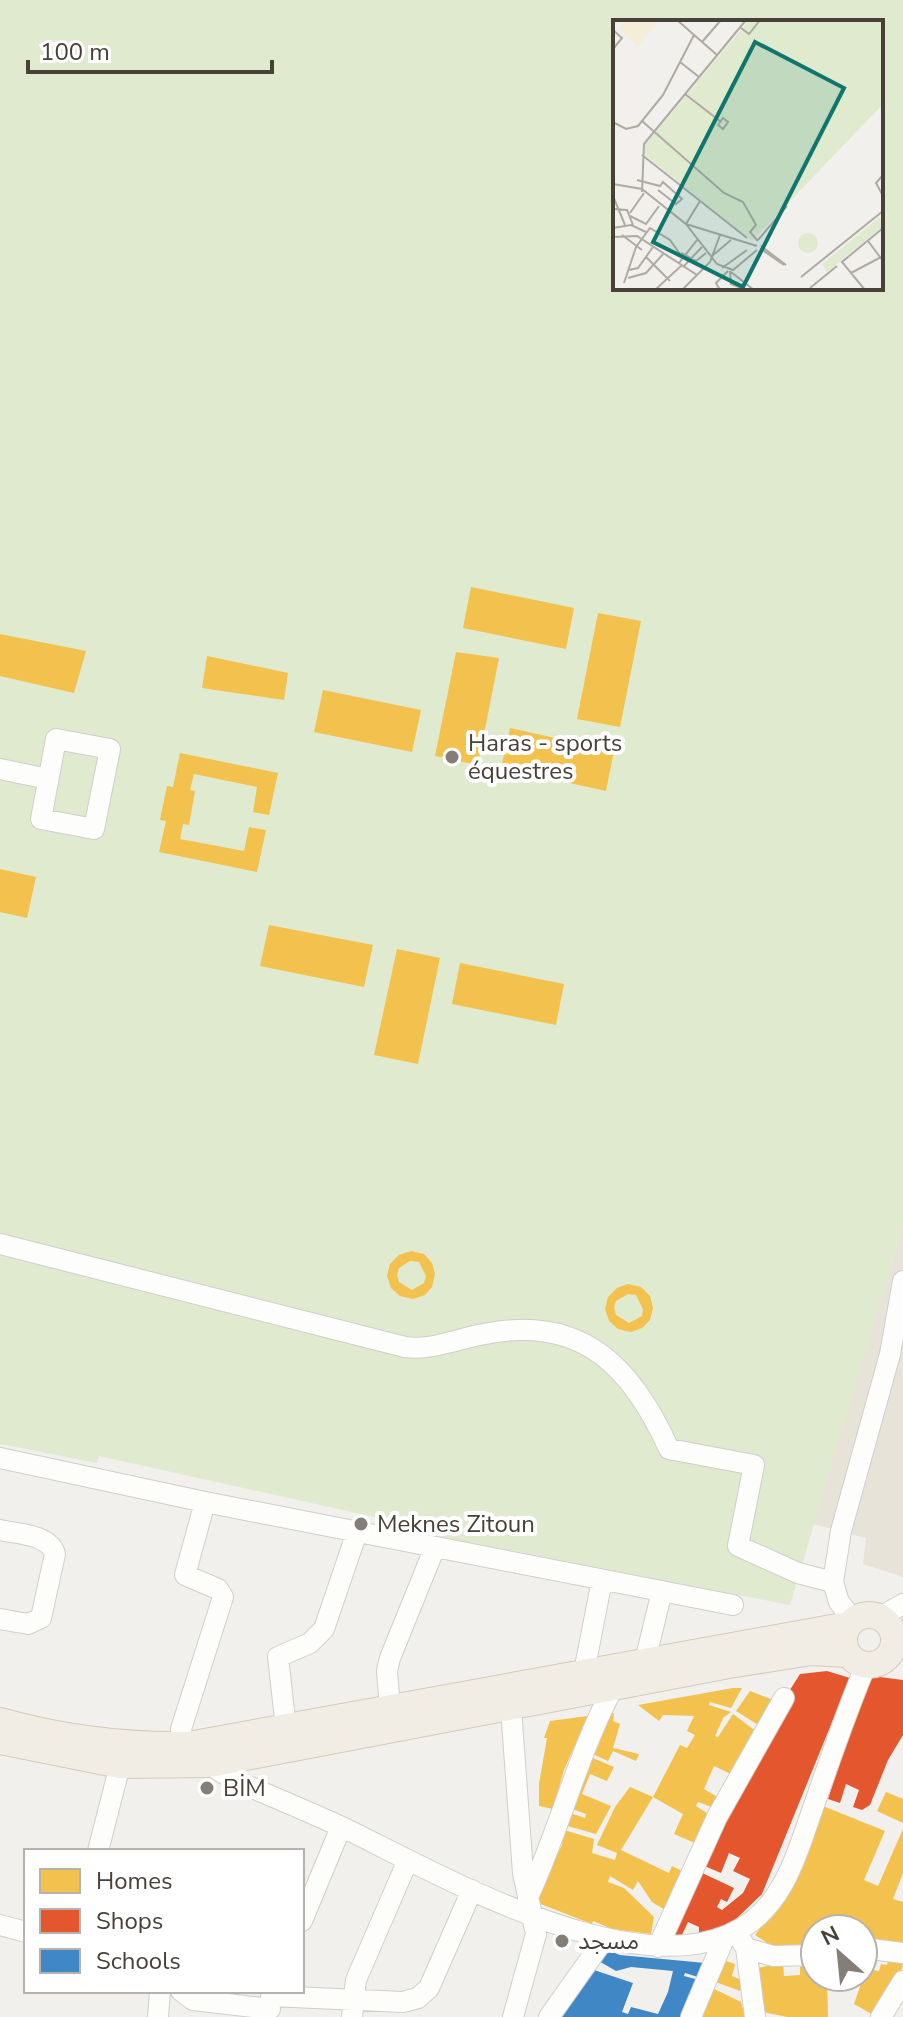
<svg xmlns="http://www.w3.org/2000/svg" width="903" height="2017" font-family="'Nunito Sans','Noto Sans Arabic',sans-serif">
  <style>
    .education { fill: #e8e3d8 }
    .green { fill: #e0eace; fill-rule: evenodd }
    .homes { fill: #f2c14e; fill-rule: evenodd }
    .shops { fill: #e4572e }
    .schools { fill: #3f88c5 }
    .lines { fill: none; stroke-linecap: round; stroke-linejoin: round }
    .minor-casing { stroke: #d0ceca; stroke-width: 22 }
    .major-casing { stroke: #d3cbba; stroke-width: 28 }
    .minor { stroke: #fdfdfc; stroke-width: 20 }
    .major { stroke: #f1ede5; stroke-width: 26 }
    .poi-dot { fill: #847e77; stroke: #fff; stroke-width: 3 }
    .labels { text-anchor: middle; stroke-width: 8; stroke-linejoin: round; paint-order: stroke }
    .poi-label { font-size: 24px; fill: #484138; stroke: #fff; text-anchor: start }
    .inset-road { fill: none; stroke: #aeaaa4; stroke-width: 2 }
    .view { fill: #0f766e; fill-opacity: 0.15; stroke: #0f766e; stroke-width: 4 }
    .inset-edge { fill: none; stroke: #484138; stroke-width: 4 }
  </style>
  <rect width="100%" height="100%" fill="#f2f0ec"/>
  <path class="education" d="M903,1226V1577L863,1564L866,1538L813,1524Z"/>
  <path class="green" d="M0,0H903V1226L790,1605L441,1537L442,1532L99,1456L97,1463L0,1444ZM615,22H881V288H615Z"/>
  <path class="homes" d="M471,587L574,608L566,649L463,628Z
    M598,613L641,621L620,727L577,719Z
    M0,634L86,651L74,693L0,676Z
    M456,652L499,658L478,765L435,756Z
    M207,656L288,673L284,700L202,688Z
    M323,690L421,710L412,752L314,732Z
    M510,728L614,751L606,791L501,768Z
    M180,753L278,773L269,815L253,812L257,787L194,774L190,790L195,791L189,825L183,824L180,839L244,851L249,827L266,830L257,872L159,852L166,821L160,820L167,786L173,787Z
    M0,869L36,877L27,918L0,912Z
    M269,925L373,945L364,987L260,966Z
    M397,949L440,958L418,1064L374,1055Z
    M460,963L564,984L556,1025L452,1004Z
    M411,1251L424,1254L432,1263L435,1274L432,1287L425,1295L413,1299L400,1296L391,1288L387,1276L390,1264L399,1255ZM410,1261L419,1262L426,1276L424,1283L412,1290L399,1282L397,1275L399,1268Z
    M628,1284L641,1287L650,1296L653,1308L650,1320L642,1328L631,1332L618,1329L609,1321L605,1309L608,1297L617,1288ZM628,1294L636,1295L643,1309L642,1316L629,1323L616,1315L614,1307L616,1301Z
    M733,1688H742L731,1708L710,1702L709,1705L731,1712L723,1718L715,1736L718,1737L733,1714L757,1732L735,1776L714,1766L704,1789L721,1799L717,1809L698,1802L696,1806L713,1817L702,1846L674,1834L683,1814L653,1797L680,1745L687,1748L695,1735L687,1731L694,1716L663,1715L659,1721L638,1705Z
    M750,1691L776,1701L760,1726L736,1711Z
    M614,1713L613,1721L620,1724L613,1748L639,1754L636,1761L613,1751L608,1761L588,1752L606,1714Z
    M588,1716L564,1770L553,1809L539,1806V1784L547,1738H544L550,1721Z
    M588,1756L614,1767L607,1781L590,1774L582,1794L611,1806L596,1834L564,1825L567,1812L585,1818L586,1814L569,1808Z
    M630,1787L653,1797L621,1850L669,1873L672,1866L688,1874L670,1913L652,1902L638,1881L633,1890L610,1876L608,1882L624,1888L654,1917L651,1934L612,1929L593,1921L592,1924L538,1903V1894L562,1845L564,1830L594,1839L592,1853L615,1860L617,1853L597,1845L615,1807Z
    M886,1792L903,1799V1823L877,1811Z
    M823,1806L885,1831L864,1880L878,1886L903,1829V1873L893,1899L903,1902V1947L863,1941V1929H815V1944L799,1947L772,1946L755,1935L787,1893Z
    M889,1955L903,1958V1964L899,1979L877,2017L854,2004L866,1969L879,1971L881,1964L887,1965Z
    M723,1960L735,1964L732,1976L744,1981L740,1991L713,1981Z
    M783,1963L784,1976L800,1975V1967L815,1963V1977H827L828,2017H787L759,2011L757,1968Z
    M710,1987L741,2002L745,2017H697Z"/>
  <path class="shops" d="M827,1671L850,1678L762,1894L735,1920L719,1929L699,1935V1927L688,1922L681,1937L671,1939L698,1871L734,1888L727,1902L721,1899L717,1907L722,1910L743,1893L750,1879L733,1871L740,1858L729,1853L721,1873L702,1865L788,1693L800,1674Z
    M872,1676L903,1680V1735L888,1760L870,1805L862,1810L853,1807L859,1790L846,1784L840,1803L828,1799L859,1703Z"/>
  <path class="schools" d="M605,1949L620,1955L705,1963L701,1978L685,1973L684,1976L699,1980L684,2017H560L591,1969L633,1983L622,2012L628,2014L631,2007L658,2014L668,1992L673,1971L631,1967L616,1971L597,1960Z"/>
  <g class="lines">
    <defs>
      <path id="minor" d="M56,739L110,749L94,829L41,819Z
        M0,769L48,779
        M0,1244L405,1347C434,1351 461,1337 490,1333C584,1316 633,1369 669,1449L754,1465L738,1546L798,1573L833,1582
        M0,1458L205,1502L733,1605
        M205,1502L185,1575L218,1589L223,1597L181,1729C182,1752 219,1770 236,1781C271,1796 307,1811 342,1827C442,1875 682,2017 771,1902C792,1875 802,1839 813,1808C830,1760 846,1712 866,1665
        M0,1530C18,1534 49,1534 55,1554L41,1618L28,1624L0,1619
        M880,1617L903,1604
        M853,1620L839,1602L833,1582L841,1531L890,1354L903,1281
        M645,1661L662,1591
        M584,1672L602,1580
        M510,1694L523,1873L536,1934L513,2017
        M390,1708L387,1671L390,1658L435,1547
        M286,1728L278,1657L310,1643L324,1629L357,1532
        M98,1851L120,1765
        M528,1897C560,1829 577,1755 613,1688
        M302,1921L341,1827
        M0,1925L26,1932
        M737,1934L746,1948L755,2017
        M658,1947L717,1817L784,1698
        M746,1948L773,1956L815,1955
        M863,1948L903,1953
        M181,1991L193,2000L270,2009
        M271,1996L403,2002L418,1998L429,1988L472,1890
        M158,2017L160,1991
        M352,2017L356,1980L408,1860
        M549,2017L605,1938
        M691,2017L723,1941
        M881,2017L903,1981"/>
      <path id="major" d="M844 1640a25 25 0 1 1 50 0a25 25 0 1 1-50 0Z
        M0,1721C61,1738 124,1746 188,1745L848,1625
        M0,1741L120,1765L209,1764L729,1665L811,1652L847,1654"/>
    </defs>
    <use href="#minor" class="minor-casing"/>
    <use href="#major" class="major-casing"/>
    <use href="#minor" class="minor"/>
    <use href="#major" class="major"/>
  </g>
  <g class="poi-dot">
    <circle cx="452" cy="757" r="8"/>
    <circle cx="361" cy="1524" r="8"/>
    <circle cx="207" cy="1788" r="8"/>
    <circle cx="562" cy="1941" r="8"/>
  </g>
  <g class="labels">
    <g class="poi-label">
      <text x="468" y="751">Haras - sports<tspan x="468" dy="28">équestres</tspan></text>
      <text x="377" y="1532">Meknes Zitoun</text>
      <text x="223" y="1796">BİM</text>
      <text x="578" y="1949">مسجد</text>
    </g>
  </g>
  <g transform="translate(613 20)">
    <rect width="270" height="270" fill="#f2f0ec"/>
    <path d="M136,0H270V84L139,221L31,134L32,125ZM267,197L270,206L214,252L209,244ZM185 223a10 10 0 1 1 20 0a10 10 0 1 1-20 0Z" fill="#e0eace"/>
    <path d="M12,0H46V1L25,26L6,9Z" fill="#f4edd8"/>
    <path class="inset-road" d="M64,0L104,35M128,8L136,14L147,0M0,10L9,18L0,29M89,22L108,0M67,42L86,57M72,74L108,102M110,98L115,102L110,109L105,105ZM29,101L111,173L130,182L143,205L137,212L145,221M0,102L13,109L25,106L50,75L81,15M29,135L134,218M270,155L263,163L270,176M24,160L47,166L50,162L69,179L63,184L45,170M0,164L29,169L73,204L144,226M29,172L31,124L133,0M0,176L12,205M87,181L73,204L104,244L120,250L144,230M0,189L14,190L20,205M17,193L31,173M17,196L33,204L46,186M0,208L18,205L33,212M9,215L29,230M0,217L24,216L84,255M145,220L174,186M255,221L270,241M148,226L173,245M148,229L171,245M68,233L83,241L93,233M99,236L118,220M33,237L57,261M66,243L84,220M71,246L89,227M109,248L134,230M16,250L25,248L40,227M117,251L118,264L126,267L134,261M118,252L141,270M238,253L270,236M188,257L270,191M15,258L33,253L51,233M11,263L23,227L37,208L57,220L67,234M197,268L224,246M42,270L69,245M69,270L97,242L107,215M107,270L103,263L115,251M252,270L229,242L270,208"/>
    <path class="view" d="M142,22L231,68L130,267L40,222Z"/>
    <rect width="270" height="270" class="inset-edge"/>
  </g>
  <rect x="24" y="1849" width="280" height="144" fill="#ffffff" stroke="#b6b3af" stroke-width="2"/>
  <rect x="40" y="1869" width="40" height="24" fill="#f2c14e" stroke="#b6b3af" stroke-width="2"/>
  <text x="96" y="1889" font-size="24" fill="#484138">Homes</text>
  <rect x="40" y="1909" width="40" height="24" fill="#e4572e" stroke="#b6b3af" stroke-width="2"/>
  <text x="96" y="1929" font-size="24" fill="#484138">Shops</text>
  <rect x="40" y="1949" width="40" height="24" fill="#3f88c5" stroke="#b6b3af" stroke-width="2"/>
  <text x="96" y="1969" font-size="24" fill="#484138">Schools</text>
  <g transform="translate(839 1953) rotate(333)"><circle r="38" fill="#ffffff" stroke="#b6b3af" stroke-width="2"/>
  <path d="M0-6L14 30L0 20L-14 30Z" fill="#847e77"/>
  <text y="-12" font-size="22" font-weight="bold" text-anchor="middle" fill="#484138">N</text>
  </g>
  <path d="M28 60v12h244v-12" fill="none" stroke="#484138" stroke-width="4"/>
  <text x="40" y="60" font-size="24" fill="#484138" stroke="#ffffff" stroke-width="6" paint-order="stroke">100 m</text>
</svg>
